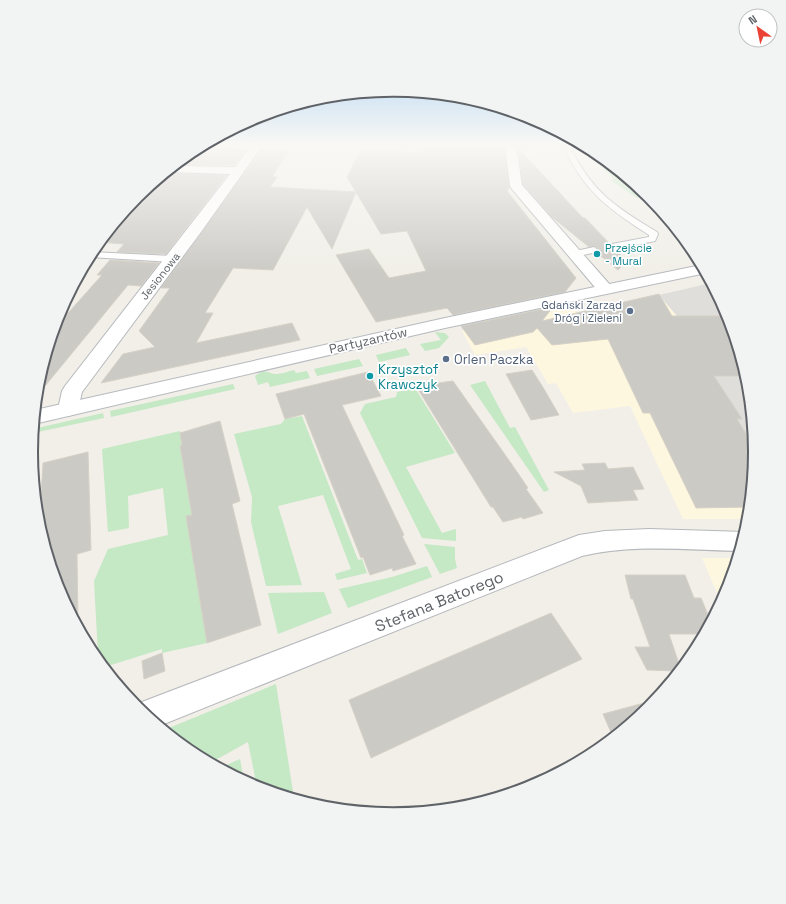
<svg xmlns="http://www.w3.org/2000/svg" width="786" height="904" font-family="'Space Grotesk',sans-serif">
  <style>
    .commercial { fill: #fef7e0 }
    .industrial { fill: #e0deda }
    .green { fill: #c5e8c5 }
    .building { fill: #cccac5; stroke: #d6d1c6 }
    .lines { fill: none; stroke-linecap: round; stroke-linejoin: round }
    .lane-casing { stroke: #b5b8bc; stroke-width: 2 }
    .street-casing { stroke: #b5b8bc; stroke-width: 2 }
    .secondary-casing { stroke: #b6babf; stroke-width: 2 }
    .lane { fill: #fff; fill-rule: evenodd }
    .street { fill: #fff; fill-rule: evenodd }
    .secondary { fill: #fff; fill-rule: evenodd }
    .culture-dot { fill: #0f9aa8; stroke: #fff; stroke-width: 1.5 }
    .service-dot { fill: #5c6f8a; stroke: #fff; stroke-width: 1.5 }
    .labels { text-anchor: middle; stroke-width: 3.5; stroke-linejoin: round; paint-order: stroke }
    .far-culture-label { font-size: 11px; fill: #0d838f; stroke: #fff; text-anchor: start }
    .far-street-label { font-size: 11px; fill: #5f6368; stroke: #fff }
    .far-service-label { font-size: 11px; fill: #4e5e75; stroke: #fff; text-anchor: end }
    .street-label { font-size: 13px; fill: #5f6368; stroke: #fff }
    .service-label { font-size: 13px; fill: #4e5e75; stroke: #fff; text-anchor: start }
    .culture-label { font-size: 13px; fill: #0d838f; stroke: #fff; text-anchor: start }
    .near-street-label { font-size: 16px; fill: #5f6368; stroke: #fff }
    .rim { fill: none; stroke: #5f6368; stroke-width: 2 }
  </style>
  <rect width="100%" height="100%" fill="#f1efe8"/>
  <path class="commercial" d="M659,295L677,316L742,419L737,420L754,447L748,519H683L630,406L573,413L556,383L548,384L526,347L475,355L462,331L527,318V317L571,307L578,314Z
    M702,558H737L727,591L721,602Z"/>
  <path class="industrial" d="M711,283L728,314L748,382L754,447L737,419H741L677,316L659,295Z"/>
  <path class="green" d="M585,146L594,151L650,197L637,198L610,180L614,179L586,153Z
    M435,332L445,333L449,337L439,348L425,351L420,344L441,340Z
    M406,348L410,355L379,362L376,355Z
    M359,359L363,366L317,376L314,369Z
    M294,370L296,373L307,371L310,378L270,387L268,382L258,385L255,376C266,367 267,374 277,374C282,374 289,371 294,370Z
    M485,381L510,428L515,427L549,490L544,492L470,385Z
    M233,384L235,389L111,417L110,411Z
    M415,388L455,453L406,467L442,533L456,529V541L422,538L360,413L365,404L396,397L397,392Z
    M103,413L104,418L33,433V429Z
    M302,416L358,560L362,559L367,573L337,580L335,574L351,569L323,495L278,506L302,585L266,586L251,522L252,497L234,434L281,424L285,419Z
    M180,431L182,445L180,446L192,515L186,516L207,643L162,653V649L111,665L98,655L94,581L108,549L168,535L163,488L128,496L129,528L108,532L102,449Z
    M424,544L455,547V559L457,568L440,574Z
    M427,566L432,577L348,608L339,589L392,577Z
    M324,592L332,613L278,634L268,593Z
    M276,684L294,798L257,787L248,742L210,763L192,753L164,730Z
    M240,759L244,781L220,768Z"/>
  <path class="building" d="M478,146H504L509,188L507,191L576,278L565,292L453,315L447,308L376,322L336,255L369,249L389,278L426,271L407,231L381,234L347,177L359,154L361,150L422,153L423,148H478Z
    M212,148L247,149L234,165H175L191,152H212Z
    M518,148L583,218H585L610,244L611,249L616,250L627,261L618,270L597,253L599,249L595,246L589,247L552,217L523,184Z
    M261,150L288,151L272,177H277L270,187L356,192L332,249L307,207L273,270L233,268L205,313H213L196,343L292,323L300,340L101,383L123,354L155,347L139,331L170,288H161Z
    M166,172L227,175L166,254L117,252L124,244L99,242L129,206L145,189Z
    M110,260L159,263L141,286L128,285L36,397L38,381L54,329L102,275H97Z
    M659,294L672,316H728L746,376H714L742,419H737L754,447L750,507L696,508L650,413H643L608,339L552,345L537,328L533,332L475,345L461,326L553,307L542,321Z
    M532,370L544,389L559,415L531,420L506,374Z
    M368,372L381,396L342,405L404,535L402,536L416,564L393,571L392,568L370,575L363,557L361,558L304,414L285,419L276,394Z
    M453,381L513,466L528,488L526,489L543,513L523,519L522,517L503,522L493,507H491L416,386Z
    M220,421L240,501L232,504L261,625L207,643L186,516L192,515L180,446L182,445L180,433Z
    M88,452L91,550L77,554L78,626L58,590L39,528L43,463Z
    M605,463L608,469L633,467L644,489L633,490L638,500L588,503L581,486L554,472L585,470L582,464Z
    M625,575H685L694,598H701L711,622L704,634H669L681,670L679,671L647,670L635,647H650L633,599H631Z
    M551,613L582,659L371,758L349,700Z
    M162,653L165,671L144,679L142,661Z
    M655,700L649,708L613,737L603,714Z"/>
  <g class="lines">
    <defs>
      <path id="lane" d="M564,146H570C590,191 617,208 657,232L658,234L655,241L615,249L612,248L611,246L612,244L649,237V235C610,210 582,190 564,146Z
        M594,247L598,250L597,252L574,257L570,254L571,252Z
        M91,252L173,256L177,259L173,262L89,257Z"/>
      <path id="street" d="M251,146H262L201,232L82,392L78,409L75,414L68,416L61,414L58,409L62,391L65,386L230,174L167,172L174,166L235,167Z
        M505,146H516L522,185L611,286L613,289L611,292L605,294L599,292L512,189L510,186Z
        M649,529L745,532L739,551C688,550 633,544 582,556L159,726L134,705L579,535L605,531Z"/>
      <path id="secondary" d="M701,265L706,273L445,328L34,424L35,410L445,318Z"/>
    </defs>
    <use href="#lane" class="lane-casing"/>
    <use href="#street" class="street-casing"/>
    <use href="#secondary" class="secondary-casing"/>
    <use href="#lane" class="lane"/>
    <use href="#street" class="street"/>
    <use href="#secondary" class="secondary"/>
  </g>
  <linearGradient id="sky" x2="0" y2="1"><stop stop-color="#8fc3f1"/><stop offset="0.53" stop-color="#f9f8f5"/><stop offset="1" stop-color="#f9f8f5" stop-opacity="0"/></linearGradient>
  <rect width="786" height="273" fill="url(#sky)"/>
  <g class="culture-dot">
    <circle cx="597" cy="254" r="4"/>
    <circle cx="370" cy="376" r="4"/>
  </g>
  <g class="service-dot">
    <circle cx="630" cy="311" r="4"/>
    <circle cx="446" cy="359" r="4"/>
  </g>
  <g class="labels">
    <g class="far-culture-label">
      <text x="605" y="252">Przejście<tspan x="605" dy="13">- Mural</tspan></text>
    </g>
    <g class="far-street-label">
      <text transform="translate(160 276) rotate(-52)" y="4">Jesionowa</text>
    </g>
    <g class="far-service-label">
      <text x="622" y="309">Gdański Zarząd<tspan x="622" dy="13">Dróg i Zieleni</tspan></text>
    </g>
    <g class="street-label">
      <text transform="translate(368 340) rotate(-13)" y="5">Partyzantów</text>
    </g>
    <g class="service-label">
      <text x="454" y="364">Orlen Paczka</text>
    </g>
    <g class="culture-label">
      <text x="378" y="374">Krzysztof<tspan x="378" dy="15">Krawczyk</tspan></text>
    </g>
    <g class="near-street-label">
      <text transform="translate(439 601) rotate(-22)" y="6">Stefana Batorego</text>
    </g>
  </g>
  <path d="M0 0H786V904H0ZM38 452a355 355 0 1 1 710 0a355 355 0 1 1-710 0Z" fill="#f2f3f3" fill-rule="evenodd"/>
  <path class="rim" d="M38 452a355 355 0 1 1 710 0a355 355 0 1 1-710 0Z"/>
  <g transform="translate(758 28) rotate(327)"><circle r="19" fill="#ffffff" stroke="#bfc1c3"/>
  <path d="M0-3L7 15L0 10L-7 15Z" fill="#ea4335"/>
  <text y="-6" font-size="11" font-weight="bold" text-anchor="middle" fill="#5f6368">N</text>
  </g>
</svg>
